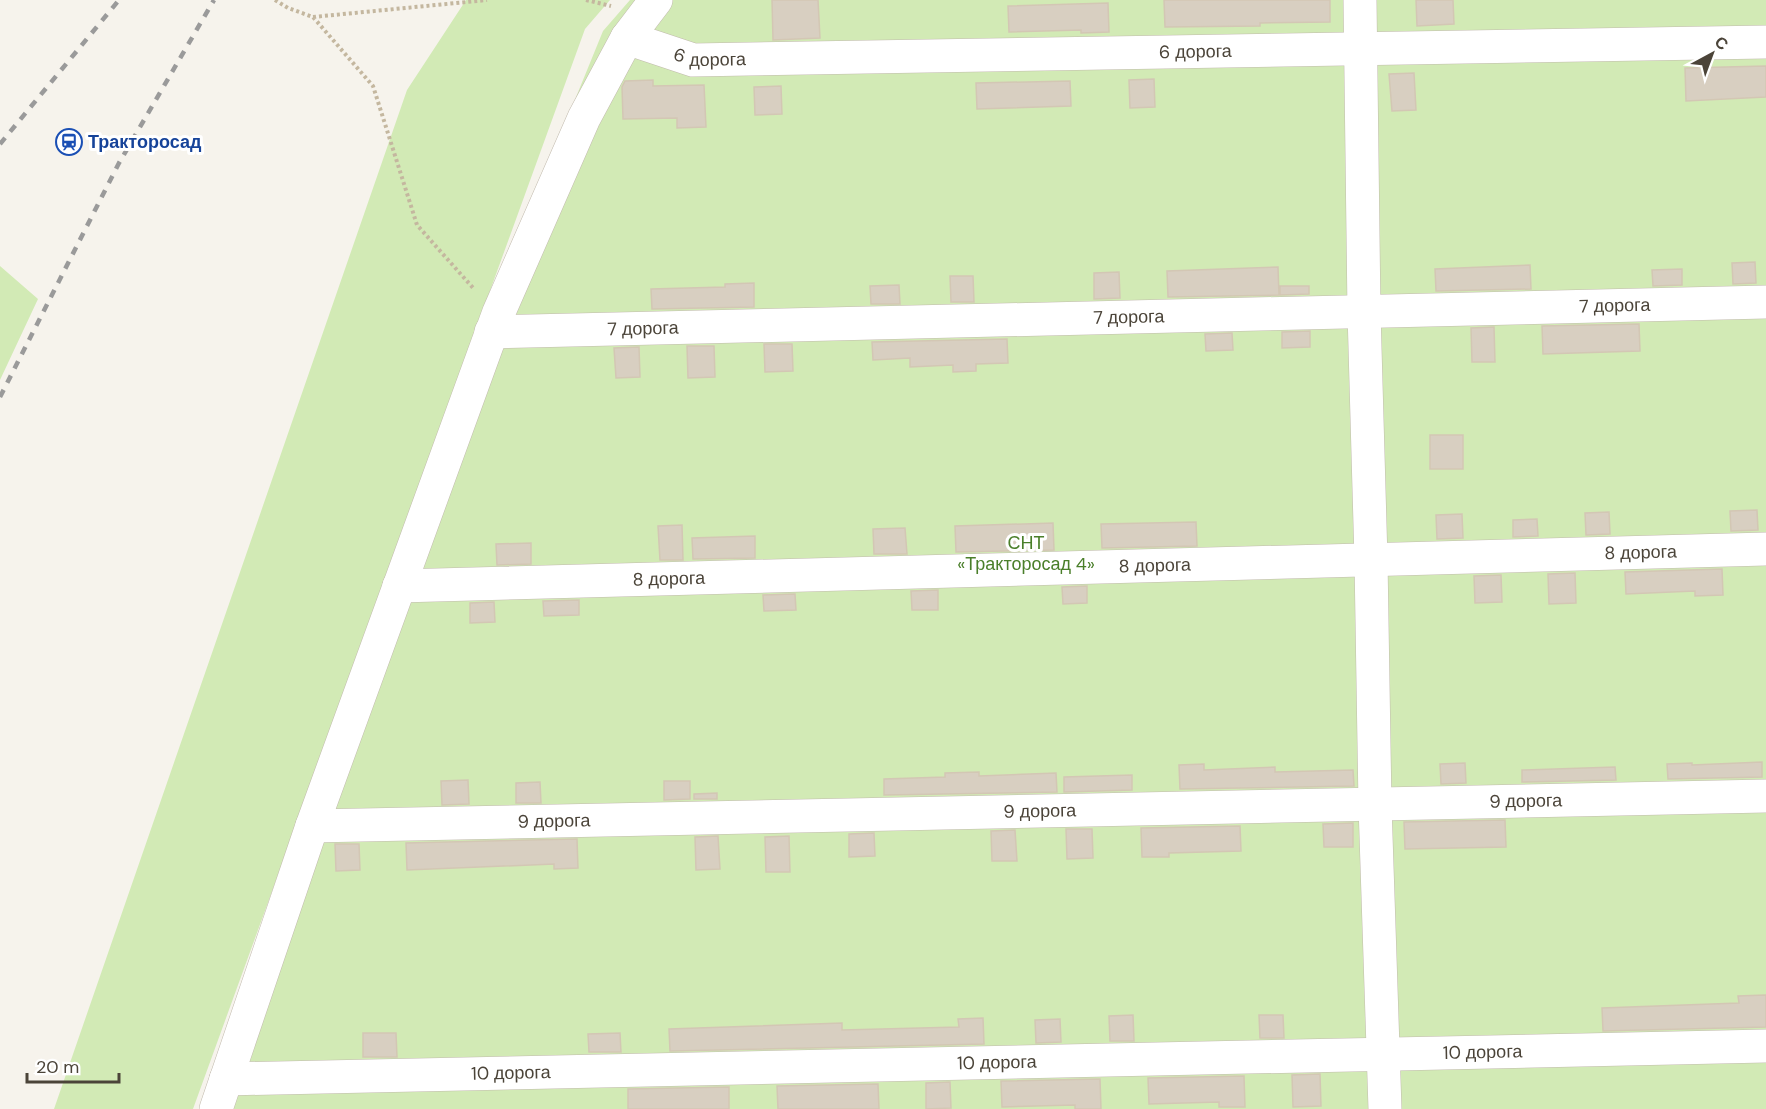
<svg xmlns="http://www.w3.org/2000/svg" width="1766" height="1109" font-family="'DM Sans',sans-serif">
  <style>
    .green { fill: #d2eab5 }
    .building { fill: #d8cfc1; stroke: #d3c7b4; stroke-width: 1.5 }
    .lines { fill: none; stroke-linecap: round; stroke-linejoin: round }
    .minor-casing { stroke: #c2bbae; stroke-width: 34 }
    .path { stroke: #c4b79f; stroke-width: 4; stroke-dasharray: 3 3; stroke-linecap: butt }
    .minor { stroke: #fff; stroke-width: 33 }
    .rail { stroke: #9a9a9a; stroke-width: 4.5; stroke-dasharray: 8 8; stroke-linecap: butt }
    .labels { text-anchor: middle; stroke-width: 6; stroke-linejoin: round; paint-order: stroke }
    .street-label { font-size: 18px; fill: #4b4439; stroke: #fff }
    .transit-label { font-size: 18px; font-weight: bold; fill: #164399; stroke: #fff; text-anchor: start }
    .park-label { font-size: 18px; fill: #4a7f2a; stroke: #fff }
  </style>
  <rect width="100%" height="100%" fill="#f6f3ec"/>
  <path class="green" d="M466,0H610L585,29L193,1109H54L407,90Z
    M630,0H1766V1109H204L492,303L603,31Z
    M0,266L38,299L0,380Z"/>
  <path class="building" d="M772,0H818L820,38L773,40Z
    M1164,0H1330V22L1260,23V26L1165,27Z
    M1416,0H1453L1454,24L1417,26Z
    M1108,3L1109,32L1081,33V30L1009,32L1008,6Z
    M1766,66V97L1686,101L1685,68Z
    M1414,73L1416,110L1392,111L1389,74Z
    M1154,79L1155,107L1130,108L1129,80Z
    M653,80V86L704,85L706,127L677,128V118L623,119L622,87L625,81Z
    M1070,81L1071,106L977,109L976,83Z
    M781,86L782,114L755,115L754,87Z
    M1755,262L1756,283L1733,284L1732,263Z
    M1530,265L1531,289L1436,291L1435,269Z
    M1278,267L1279,295L1168,297L1167,271Z
    M1682,269V285L1653,286L1652,270Z
    M1119,272L1120,298L1094,299V273Z
    M950,276H973L974,302H951Z
    M754,283V307L652,309L651,289L725,287V284Z
    M899,285L900,304H871L870,286Z
    M1280,286H1309V294L1280,295Z
    M1639,324L1640,351L1543,354L1542,326Z
    M1494,327L1495,362H1472L1471,328Z
    M1310,331V347L1282,348V332Z
    M1232,333L1233,350L1206,351L1205,334Z
    M1007,339L1008,363L976,364V371L953,372V365L910,367V358L873,360L872,342Z
    M764,344H792L793,371L765,372Z
    M687,346H714L715,377L688,378Z
    M639,347L640,377L616,378L614,348Z
    M1430,435H1463V469H1430Z
    M1757,510L1758,530L1731,531L1730,511Z
    M1609,512L1610,534L1586,535L1585,513Z
    M1462,514L1463,538L1437,539L1436,515Z
    M1537,519L1538,536L1513,537V520Z
    M1196,522L1197,546L1102,548L1101,524Z
    M1053,523L1054,550L956,552L955,526Z
    M682,525L683,560H660L658,526Z
    M905,528L907,554H874L873,529Z
    M755,536V558L693,559L692,538Z
    M531,543V564L497,565L496,544Z
    M1722,569L1723,595L1695,596V591L1626,594L1625,572Z
    M1575,573L1576,603L1549,604L1548,574Z
    M1501,575L1502,602L1475,603L1474,576Z
    M1087,586V603L1063,604L1062,587Z
    M938,590V610H912L911,591Z
    M795,594L796,610L764,611L763,595Z
    M579,600V615L544,616L543,601Z
    M494,602L495,622L470,623V603Z
    M1762,762V777L1668,779L1667,764L1692,763V765Z
    M1465,763L1466,783L1441,784L1440,764Z
    M1204,764V770L1275,767V772L1353,770L1354,786L1180,789L1179,765Z
    M1615,767L1616,780L1522,782V770Z
    M979,772V776L1056,773L1057,792L884,795V779L945,777V773Z
    M1132,775V790L1064,792V777Z
    M468,780L469,804L442,805L441,781Z
    M664,781H690V799L664,800Z
    M540,782L541,803H516V783Z
    M717,793V799H694V794Z
    M1505,820L1506,847L1405,849L1404,822Z
    M1353,823V847H1324L1323,824Z
    M1240,826L1241,851L1169,853V857H1142L1141,828Z
    M1066,829H1092L1093,858L1067,859Z
    M1015,830L1017,861H992L991,831Z
    M874,833L875,856L849,857V834Z
    M718,836L720,869L696,870L695,837Z
    M789,836L790,872H766L765,837Z
    M577,839L578,868L554,869V864L407,870L406,843Z
    M335,844H359L360,870L336,871Z
    M1766,995V1027L1603,1031L1602,1008L1739,1003L1738,996Z
    M1133,1015L1134,1041H1110L1109,1016Z
    M1259,1015H1283L1284,1038H1260Z
    M983,1018L984,1044L670,1051L669,1029L842,1023V1030L959,1027L958,1019Z
    M1060,1019L1061,1042L1036,1043L1035,1020Z
    M363,1033H396L397,1057H363Z
    M620,1033L621,1052H589L588,1034Z
    M1320,1074L1321,1106L1293,1107L1292,1075Z
    M1244,1076L1245,1107H1219V1102L1149,1104L1148,1078Z
    M1100,1079L1101,1109H1075V1105L1002,1107L1001,1081Z
    M950,1082L951,1108L926,1109V1083Z
    M878,1084L879,1109H778L777,1086Z
    M729,1087V1109H628V1089Z"/>
  <g class="lines">
    <defs>
      <g id="minor">
        <path d="M1360,0L1364,312L1371,560L1375,805L1385,1109"/>
        <path id="s1" d="M627,38L693,60L1766,42"/>
        <path id="s2" d="M491,332L1766,302"/>
        <path id="s3" d="M399,586L1766,549"/>
        <path id="s4" d="M312,826L1766,796"/>
        <path id="s5" d="M226,1079L1766,1046"/>
        <path d="M216,1109L312,826L499,312L584,118L627,38L656,0"/>
      </g>
    </defs>
    <use href="#minor" class="minor-casing"/>
    <path class="path" d="M275,0L288,8L313,17L373,86L417,225L474,289
      M586,0L611,6
      M313,17L487,0"/>
    <use href="#minor" class="minor"/>
    <path class="rail" d="M0,144L119,0
      M0,397L119,163L214,0"/>
  </g>
  <defs>
    <symbol id="station-ring" viewBox="-11 -11 22 22"><circle r="9.5" fill="#fff" stroke="#1a4fb4" stroke-width="1.5"/><path d="M-3-6H3Q5-6 5-4V2Q5 4 3 4L4.5 6H3L1.5 4h-3L-3 6H-4.5L-3 4Q-5 4-5 2V-4Q-5-6-3-6ZM-3.5-4v3h7v-3ZM-3.5 1v1.5H-2V1ZM2 1v1.5H3.5V1Z" fill="#1a4fb4"/></symbol>
  </defs>
  <g fill-rule="evenodd">
    <use href="#station-ring" x="54" y="127" width="30" height="30"/>
  </g>
  <g class="labels">
    <g class="street-label">
      <text dy="6" stroke="none"><textPath href="#s1" startOffset="572">6 дорога</textPath></text>
      <text dy="6" stroke="none"><textPath href="#s1" startOffset="86">6 дорога</textPath></text>
      <text dy="6" stroke="none"><textPath href="#s2" startOffset="1124">7 дорога</textPath></text>
      <text dy="6" stroke="none"><textPath href="#s2" startOffset="638">7 дорога</textPath></text>
      <text dy="6" stroke="none"><textPath href="#s2" startOffset="152">7 дорога</textPath></text>
      <text dy="6" stroke="none"><textPath href="#s3" startOffset="1242">8 дорога</textPath></text>
      <text dy="6" stroke="none"><textPath href="#s3" startOffset="756">8 дорога</textPath></text>
      <text dy="6" stroke="none"><textPath href="#s3" startOffset="270">8 дорога</textPath></text>
      <text dy="6" stroke="none"><textPath href="#s4" startOffset="1214">9 дорога</textPath></text>
      <text dy="6" stroke="none"><textPath href="#s4" startOffset="728">9 дорога</textPath></text>
      <text dy="6" stroke="none"><textPath href="#s4" startOffset="242">9 дорога</textPath></text>
      <text dy="6" stroke="none"><textPath href="#s5" startOffset="1257">10 дорога</textPath></text>
      <text dy="6" stroke="none"><textPath href="#s5" startOffset="771">10 дорога</textPath></text>
      <text dy="6" stroke="none"><textPath href="#s5" startOffset="285">10 дорога</textPath></text>
    </g>
    <g class="transit-label">
      <text x="88" y="148">Тракторосад</text>
    </g>
    <g class="park-label">
      <text x="1026" y="549">СНТ<tspan x="1026" dy="21">«Тракторосад 4»</tspan></text>
    </g>
  </g>
  <g transform="translate(1712 54) rotate(41)" stroke="#ffffff" stroke-width="4.5" paint-order="stroke">
  <path d="M0-4.5L10 22L0 15L-10 22Z" fill="#4b4439"/>
  <text y="-9" font-size="16" font-weight="bold" text-anchor="middle" fill="#4b4439">С</text>
  </g>
  <path d="M27 1073v9h92v-9" fill="none" stroke="#4b4439" stroke-width="3"/>
  <text x="36" y="1073" font-size="18" fill="#4b4439" stroke="#ffffff" stroke-width="4.5" paint-order="stroke">20 m</text>
</svg>
